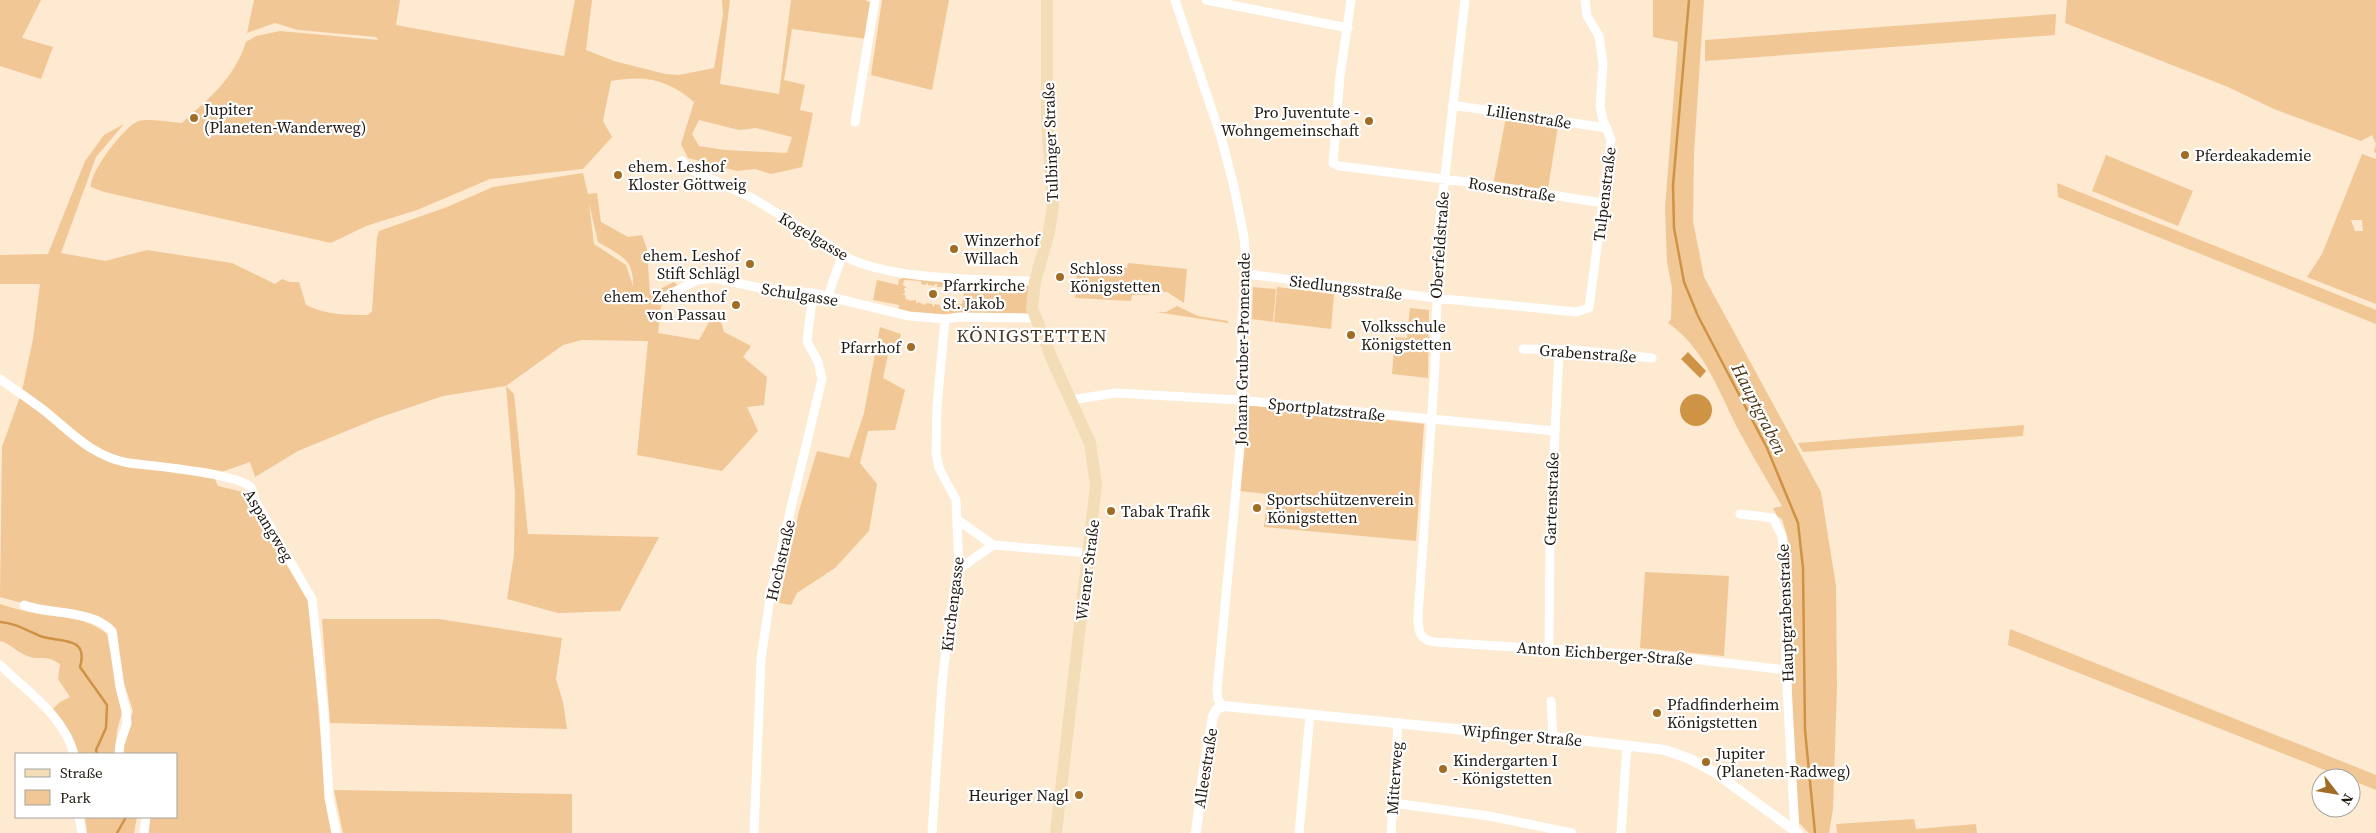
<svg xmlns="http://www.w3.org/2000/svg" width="2376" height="833" font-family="'Source Serif 4',serif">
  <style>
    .green { fill: #f1c796; fill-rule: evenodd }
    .water { fill: #ce9345 }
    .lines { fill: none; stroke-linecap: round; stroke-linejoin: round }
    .stream { stroke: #ce9345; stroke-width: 2.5 }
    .minor { stroke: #fff; stroke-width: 9 }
    .tertiary { stroke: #fff; stroke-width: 10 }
    .secondary { stroke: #f3ddb7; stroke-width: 12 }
    .poi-dot { fill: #a16d25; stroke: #fff; stroke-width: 2 }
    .labels { text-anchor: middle; stroke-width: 4.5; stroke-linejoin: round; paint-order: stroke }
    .poi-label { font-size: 16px; fill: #201910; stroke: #fff; text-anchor: start }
    .street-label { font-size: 16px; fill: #201910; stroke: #fff }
    .water-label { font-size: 18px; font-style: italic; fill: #4f3615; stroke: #fff }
    .quarter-label { font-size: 19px; letter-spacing: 1px; fill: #493825; stroke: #fff }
  </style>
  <rect width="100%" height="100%" fill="#fee9d1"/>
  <path class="green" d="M0,0H41L22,38L53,47L41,79L0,66Z
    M254,0H400L396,25L564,56L575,0H592L586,50L614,61L665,74L679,75L714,68L723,15L722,0H730L720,84L779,94L791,0H865L871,3L867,39L792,29L784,80L805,85L800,110L813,113L802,167L771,174L755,169L737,171L688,158L681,144L694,102C668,79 644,75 611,81L603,121L612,137L583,169L490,179L417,210L366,226L331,243L104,192L91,187C89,173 125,125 139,121C148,118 171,122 182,123C210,97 234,79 246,42L256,36L280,31L378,40L376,37L298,30L275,23L247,33ZM699,120L739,130L756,128L792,137L787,153L725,150L699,146L692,134Z
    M882,0H949L932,90L871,75Z
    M1653,0H1704L1694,153L1693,221L1704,277L1821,492L1836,586L1837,686L1833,809L1829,833H1809L1799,823L1794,766L1788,539L1782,519L1777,516L1773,508L1782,506C1768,482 1754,458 1740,433C1720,395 1705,348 1668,323L1671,319L1672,288L1667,262L1665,208L1678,42L1653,37Z
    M2067,0H2376V153L2374,152L2376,144L2372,135L2361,141L2274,109L2228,87L2065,23Z
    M2056,14L2055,35L1705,61V40Z
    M1506,117L1558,126L1547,195L1493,186Z
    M124,124L96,157L61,253L105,261L147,250L232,263L275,284L282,279L290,282H299L306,305C326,315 346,315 368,315L372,311L377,237L379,231L447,207L493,187L583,173L588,194L597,193L601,222L628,237L642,235L647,249L650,294L674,282L677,285L662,301L658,333L699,340L716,310L724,311L721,321L724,332L751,346L743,357L767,377L764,405L747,407L758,431L722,471L637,455L648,341L582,340L563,345L506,386L514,394L528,534L659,537L620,611L558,613L507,599L514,555L515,493L506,386L443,396L378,418L298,451L255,477L250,462L213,475L218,486L243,492L309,602L326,798L333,833H148L150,817H176V754H122L121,748L133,711L120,671L114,628L0,597L2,447L22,391L33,339L40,284H0V255L48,254L85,161L104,135ZM589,203L598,242C619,255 634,258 633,286L626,265L594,244Z
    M2362,154L2376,159V304L2307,277L2322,254ZM2351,220H2362L2363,231H2355Z
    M2106,155L2193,191L2178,226L2092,191Z
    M2057,183L2376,310V324L2058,197Z
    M1128,263L1187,269L1184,303L1167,292L1150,291L1149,295H1132L1131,301L1075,298L1077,269L1113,272L1115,266L1127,268Z
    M903,273L1035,281L1034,318L959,317L898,312L899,305L873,300L877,280L898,285L899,279H902ZM904,280L921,281V284L925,285L928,283V285L934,286L935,284H937V287H942L943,285H946L945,288L952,286L954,288L952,291L964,293L962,304L950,303L952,306L950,308L943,305L942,308L940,307V305L935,304L934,307L932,304L926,303L925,305L918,302L916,304V300L909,301V299L906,300L905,295H902L905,293L904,288H907L903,285Z
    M1253,287L1276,289L1273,322L1252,319Z
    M1277,287L1334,294L1331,329L1274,322Z
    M1177,306L1198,316L1228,321V323L1156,312H1166Z
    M1410,308L1429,310L1428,378L1392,374L1395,337L1407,338Z
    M880,327L901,334L898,350H889L883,378L905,390L895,430L868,431L860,463L877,484L869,531L835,568L797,593L791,605L779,603L799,511L817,451L849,458L864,413Z
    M1247,404L1424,424L1416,541L1264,527L1268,494L1240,491Z
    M2024,425L2023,436L1803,452L1798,443Z
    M1645,572L1729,576L1724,656L1640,648Z
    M0,604C13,608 26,612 39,614C63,618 87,617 107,634L122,712L117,731L115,754H77L72,736L52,710L60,702L70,697L58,679L60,664C44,653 40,662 25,655C15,651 10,643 0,641Z
    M322,619H439L562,638L556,679L563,702L567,729L330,723Z
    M2010,629L2376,775V790L2351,780V778H2345L2008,645Z
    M334,790L572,794V833H343Z
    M85,817H137L134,833H87Z
    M1914,819L1916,829L1976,824L1977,833H1837L1836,824Z"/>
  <path class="water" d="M1688,352L1706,371L1700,378L1681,359Z
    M1680 410a16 16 0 1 1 32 0a16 16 0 1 1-32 0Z"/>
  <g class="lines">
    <path class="stream" d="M1689,0L1673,185L1674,228L1684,282L1698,316L1767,448L1798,523L1803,568L1805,730L1815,833
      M0,622C15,623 26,630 40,636C60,643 89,635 80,667L107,705L106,728L96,750L97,754
      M117,833L126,817"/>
    <path class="minor" d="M1175,0L1221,137L1234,187L1244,237L1247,274L1242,320L1241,437L1217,690L1218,699L1222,706
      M1206,0L1348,28
      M1351,0L1340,76L1333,163L1339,166L1467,182L1603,203
      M1465,0L1439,228L1435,367L1418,616C1418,631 1419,640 1435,642L1675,657L1786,670
      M1452,105L1607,128
      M855,122L875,0
      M682,161L688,168L754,199L835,249C869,281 988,280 1035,281
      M1247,274L1435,298L1576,312L1589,308L1611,140L1603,120L1600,106L1603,64L1599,36L1587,16L1585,0
      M828,296L842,256
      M659,300L697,280L714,278L760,288L813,293L909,316L945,319L959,317L1034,318
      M1523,349L1574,350L1652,358
      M0,379C15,390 31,400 46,412C72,433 93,457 129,463C151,466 240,473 251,488C253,492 254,498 256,502L312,599L324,712L329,798L336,833
      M1071,400L1115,393L1240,400L1554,431
      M1740,514L1773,518L1782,536L1786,578V670L1795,833
      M958,520L993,545
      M959,569L993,545L1089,553
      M24,605C50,615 91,609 112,631L120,687L126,711L127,723L120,744L119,754
      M1549,648L1550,534L1559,351
      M0,665C28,692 63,715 74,754
      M1551,701L1553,737
      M1393,803L1489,816L1572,833
      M79,817L82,833
      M144,833L146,817
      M754,833L761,659L771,591L822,379L818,362L807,341L813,293
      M932,833L942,684L950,614L959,569L956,500L939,468L936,453L937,406L945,319
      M1299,833L1310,715
      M1391,833L1398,723
      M1621,833L1627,745"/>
    <path class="tertiary" d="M1196,833L1203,775L1213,716L1217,709L1224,706L1505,734L1553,737L1665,750L1690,759L1714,772L1798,833"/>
    <path class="secondary" d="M1047,0V122L1053,206L1049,232L1035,281L1032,308L1052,359L1090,443L1096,485L1056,833"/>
  </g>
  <g class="poi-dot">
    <circle cx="194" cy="118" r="5"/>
    <circle cx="1369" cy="121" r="5"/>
    <circle cx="2185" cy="155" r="5"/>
    <circle cx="618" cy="175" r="5"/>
    <circle cx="954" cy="249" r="5"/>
    <circle cx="750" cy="264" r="5"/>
    <circle cx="1060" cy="277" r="5"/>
    <circle cx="933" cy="294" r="5"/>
    <circle cx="736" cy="305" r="5"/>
    <circle cx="1351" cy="335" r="5"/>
    <circle cx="911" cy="347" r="5"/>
    <circle cx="1257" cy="508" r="5"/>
    <circle cx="1111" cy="511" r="5"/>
    <circle cx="1657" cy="713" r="5"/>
    <circle cx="1706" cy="762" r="5"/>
    <circle cx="1443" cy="769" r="5"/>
    <circle cx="1079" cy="795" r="5"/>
  </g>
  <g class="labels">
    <g class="poi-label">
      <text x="204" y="115">Jupiter<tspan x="204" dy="18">(Planeten-Wanderweg)</tspan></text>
      <text x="1359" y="118" text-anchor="end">Pro Juventute -<tspan x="1359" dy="18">Wohngemeinschaft</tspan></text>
      <text x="2195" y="161">Pferdeakademie</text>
      <text x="628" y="172">ehem. Leshof<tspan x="628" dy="18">Kloster Göttweig</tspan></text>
      <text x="964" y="246">Winzerhof<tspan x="964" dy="18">Willach</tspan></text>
      <text x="740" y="261" text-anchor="end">ehem. Leshof<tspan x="740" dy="18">Stift Schlägl</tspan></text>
      <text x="1070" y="274">Schloss<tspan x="1070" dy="18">Königstetten</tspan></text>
      <text x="943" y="291">Pfarrkirche<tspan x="943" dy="18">St. Jakob</tspan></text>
      <text x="726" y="302" text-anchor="end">ehem. Zehenthof<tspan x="726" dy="18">von Passau</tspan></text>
      <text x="1361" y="332">Volksschule<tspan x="1361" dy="18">Königstetten</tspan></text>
      <text x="901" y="353" text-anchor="end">Pfarrhof</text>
      <text x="1267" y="505">Sportschützenverein<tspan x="1267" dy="18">Königstetten</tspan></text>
      <text x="1121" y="517">Tabak Trafik</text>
      <text x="1667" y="710">Pfadfinderheim<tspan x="1667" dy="18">Königstetten</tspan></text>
      <text x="1716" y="759">Jupiter<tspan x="1716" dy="18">(Planeten-Radweg)</tspan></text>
      <text x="1453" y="766">Kindergarten I<tspan x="1453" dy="18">- Königstetten</tspan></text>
      <text x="1069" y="801" text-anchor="end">Heuriger Nagl</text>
    </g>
    <g class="street-label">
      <text transform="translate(1529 116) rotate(9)" y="6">Lilienstraße</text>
      <text transform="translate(1050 142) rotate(-92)" y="6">Tulbinger Straße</text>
      <text transform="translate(1512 189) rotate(9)" y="6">Rosenstraße</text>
      <text transform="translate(1604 194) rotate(-83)" y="6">Tulpenstraße</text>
      <text transform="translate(814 236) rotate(31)" y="6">Kogelgasse</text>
      <text transform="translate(1439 245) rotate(-86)" y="6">Oberfeldstraße</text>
      <text transform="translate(1346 287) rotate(7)" y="6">Siedlungsstraße</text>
      <text transform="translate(800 294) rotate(9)" y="6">Schulgasse</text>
      <text transform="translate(1242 349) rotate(-89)" y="6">Johann Gruber-Promenade</text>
      <text transform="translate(1588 353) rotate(4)" y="6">Grabenstraße</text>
      <text transform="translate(1327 409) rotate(6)" y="6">Sportplatzstraße</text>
      <text transform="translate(1551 499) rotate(-88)" y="6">Gartenstraße</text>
      <text transform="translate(269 525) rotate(59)" y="6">Aspangweg</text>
      <text transform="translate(780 560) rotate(-77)" y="6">Hochstraße</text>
      <text transform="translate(1087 570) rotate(-83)" y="6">Wiener Straße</text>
      <text transform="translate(952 604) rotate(-83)" y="6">Kirchengasse</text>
      <text transform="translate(1785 613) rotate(-92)" y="6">Hauptgrabenstraße</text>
      <text transform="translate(1605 653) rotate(4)" y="6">Anton Eichberger-Straße</text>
      <text transform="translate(1522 735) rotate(5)" y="6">Wipfinger Straße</text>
      <text transform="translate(1205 768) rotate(-81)" y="6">Alleestraße</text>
      <text transform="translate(1394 778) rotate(-86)" y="6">Mitterweg</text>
    </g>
    <g class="water-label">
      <text transform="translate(1759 409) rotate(63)" y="6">Hauptgraben</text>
    </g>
    <g class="quarter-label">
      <text x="1032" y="342">KÖNIGSTETTEN</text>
    </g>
  </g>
  <rect x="15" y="753" width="162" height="65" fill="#ffffff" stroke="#a6a39f"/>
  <rect x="25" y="769" width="25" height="8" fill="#f3ddb7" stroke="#a6a39f"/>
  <text x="60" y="778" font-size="15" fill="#201910">Straße</text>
  <rect x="25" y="790" width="25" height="15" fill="#f1c796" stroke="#a6a39f"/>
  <text x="60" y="803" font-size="15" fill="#201910">Park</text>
  <g transform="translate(2336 793) rotate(121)"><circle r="24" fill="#ffffff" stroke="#a6a39f"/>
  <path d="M0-4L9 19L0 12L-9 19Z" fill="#a16d25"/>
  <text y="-8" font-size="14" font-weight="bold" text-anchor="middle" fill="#201910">N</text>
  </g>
</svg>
